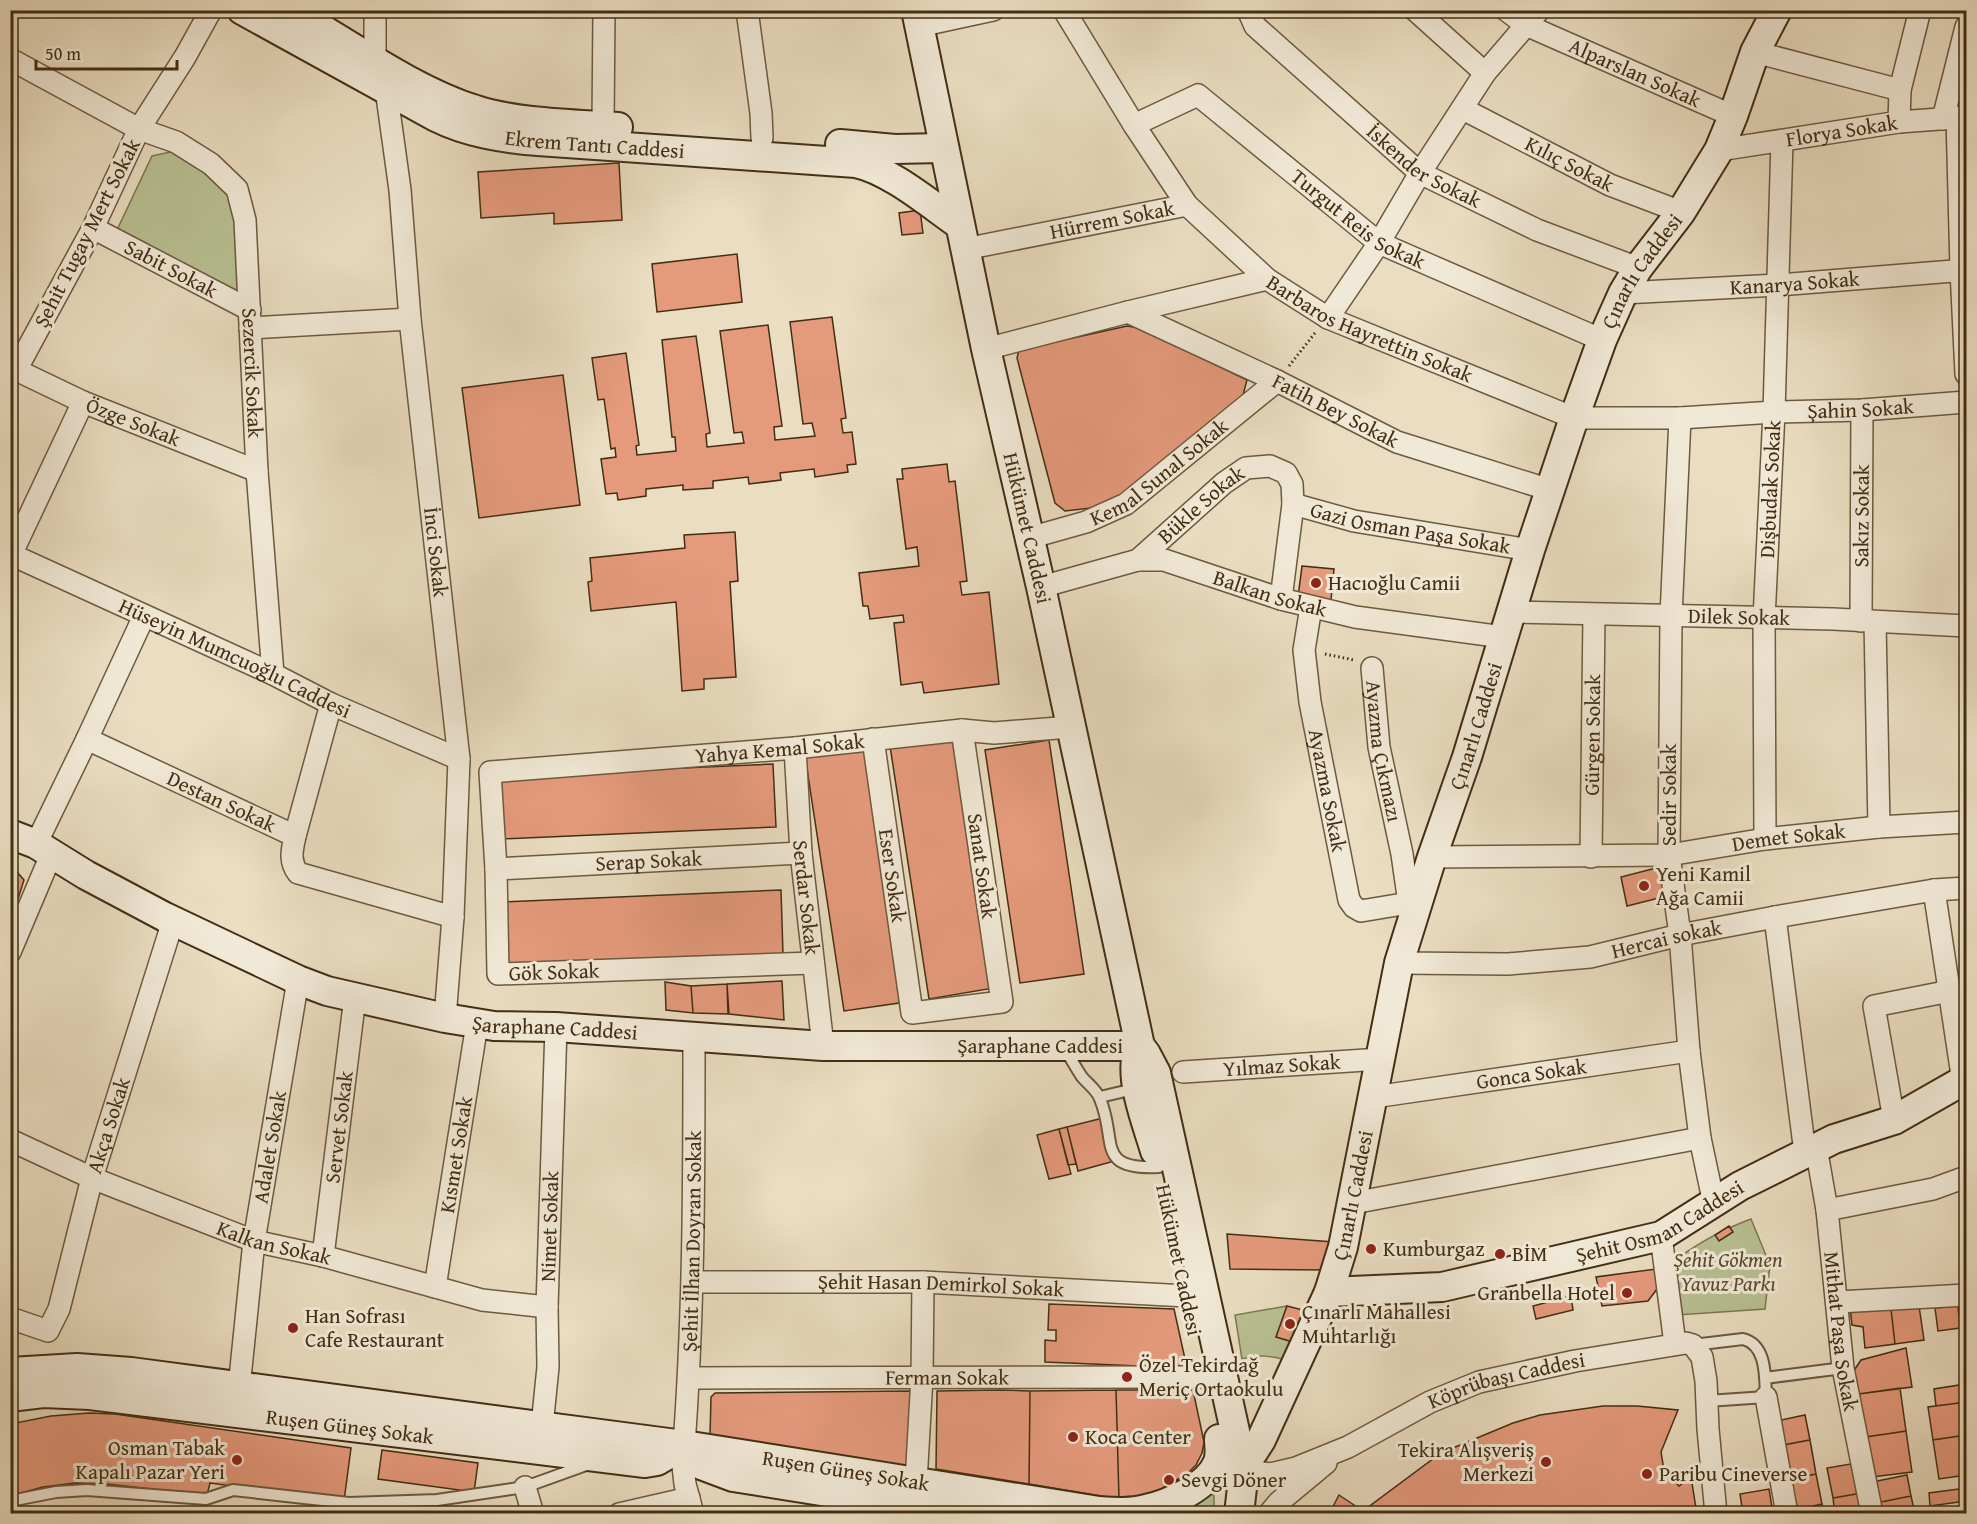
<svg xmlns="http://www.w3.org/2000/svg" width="1977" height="1524" font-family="'Gentium Book Plus',serif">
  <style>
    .green { fill: #b8c092; stroke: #7e7752; stroke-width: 1.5 }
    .building { fill: #e59a7c; stroke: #432e13; stroke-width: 1.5 }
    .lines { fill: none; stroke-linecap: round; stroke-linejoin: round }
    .lane-casing { stroke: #6d5a3e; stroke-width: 14 }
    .street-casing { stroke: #6d5a3e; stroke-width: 24 }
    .secondary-casing { stroke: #432e13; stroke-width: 32 }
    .path { stroke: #432e13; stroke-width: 3; stroke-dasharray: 1.5 3; stroke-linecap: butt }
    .lane { stroke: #f1e9d7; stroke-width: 10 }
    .street { stroke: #f1e9d7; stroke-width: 21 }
    .secondary { stroke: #f1e9d7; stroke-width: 28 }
    .poi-dot { fill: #8f2418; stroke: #f1e9d7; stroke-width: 2 }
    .labels { text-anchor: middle; stroke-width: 6; stroke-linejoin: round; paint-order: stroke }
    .street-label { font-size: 21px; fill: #432e13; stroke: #f1e9d7 }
    .poi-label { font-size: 21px; fill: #432e13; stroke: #f1e9d7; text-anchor: start }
    .park-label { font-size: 21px; font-style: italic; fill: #5a4b2c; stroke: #f1e9d7 }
  </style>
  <rect width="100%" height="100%" fill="#eaddc1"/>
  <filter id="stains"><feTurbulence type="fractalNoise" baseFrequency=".00333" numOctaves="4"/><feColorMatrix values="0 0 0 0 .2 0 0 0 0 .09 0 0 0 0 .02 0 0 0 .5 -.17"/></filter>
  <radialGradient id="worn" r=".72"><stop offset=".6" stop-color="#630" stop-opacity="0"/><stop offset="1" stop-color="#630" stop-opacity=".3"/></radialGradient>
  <path class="green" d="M175,151L224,186L241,219V301L117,230L152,156Z
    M1751,1219L1770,1265L1765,1309L1677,1315L1670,1264C1696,1244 1721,1230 1751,1219Z
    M1287,1306L1276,1337L1293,1342L1285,1360C1269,1355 1258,1355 1242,1359L1235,1315Z
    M1202,1492L1214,1495V1513L1168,1514Z"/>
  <path class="building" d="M619,163L622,220L554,224V213L481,218L478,172Z
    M920,210L923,233L902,235L899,213Z
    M737,254L742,302L657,312L652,264Z
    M832,317L846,418L841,419L843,433L852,432L856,464L847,465L848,472L815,477L814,469L780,473L781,480L749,484L748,477L713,481V488L683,490V485L646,489V496L618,500L617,493L606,494L601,459L616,457L615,448L611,449L604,399L598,400L592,358L626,353L639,445L636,446L637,455L676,451L675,437H672L662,340L696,336L710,433L706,434L707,447L744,443L742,432L734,433L720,331L768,325L782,426L774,427L775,440L815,436L812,423L803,424L790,322Z
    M1127,326L1140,328L1247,380L1239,410L1117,505L1065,511L1055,503L1017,358L1019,350Z
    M563,375L580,505L479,518L462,388Z
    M947,464L949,482L955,481L967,581L960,582L962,595L989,592L999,684L924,693L922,682L901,685L894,623L904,622L903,615L870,619L868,606H863L859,573L919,566L917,547L906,549L897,479H903L902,469Z
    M735,532L738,581L730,582L736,677L704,679V689L682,691L676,602L591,611L588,582L592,581L590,558L685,548L684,535Z
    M1302,566L1334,569L1331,600L1298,597Z
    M955,735L994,988L929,999L890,746Z
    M1049,740L1084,974L1020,983L985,750Z
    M867,747L906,1002L844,1011L805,756Z
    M773,764L776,827L500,839L498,776Z
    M10,864L24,880L10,924Z
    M1660,867L1667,896L1627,906L1621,877Z
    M781,890L783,954L507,964L503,902Z
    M782,981L784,1020L729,1014L727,984Z
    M665,982L691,986L693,1013L666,1010Z
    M727,984L728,1014L693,1013L691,986Z
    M1107,1117L1118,1160L1078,1171L1067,1127Z
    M1067,1127L1076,1164L1068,1165L1059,1129Z
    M1059,1129L1071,1174L1049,1179L1037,1135Z
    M1729,1226L1733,1232L1719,1241L1715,1235Z
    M1227,1234L1334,1242L1328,1270L1230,1269Z
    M1656,1269L1660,1285L1648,1301L1602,1306L1596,1277Z
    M1571,1296L1573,1310L1536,1319L1533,1306Z
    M1049,1304L1174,1309L1187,1368L1045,1362V1340L1056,1341V1330H1048Z
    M1287,1306L1303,1310L1293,1342L1276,1337Z
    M1919,1306L1924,1340L1895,1344L1891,1309Z
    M1958,1306L1960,1328L1938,1331L1935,1308Z
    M1850,1307L1891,1309L1895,1344L1865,1348L1863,1327L1852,1325Z
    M1906,1348L1912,1387L1859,1394L1853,1372L1861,1360Z
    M1966,1384V1402L1936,1406L1934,1389Z
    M1900,1388L1906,1431L1866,1437L1859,1394Z
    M1000,1390L1030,1391L1029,1484L936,1469L937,1391Z
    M1116,1390H1193L1204,1442L1202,1453L1196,1465L1187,1474L1156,1492L1138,1498L1119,1499Z
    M1116,1390L1119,1499L1029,1484L1030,1391Z
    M911,1391V1475L710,1436L711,1397L715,1393Z
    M1966,1402V1435L1933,1440L1928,1407Z
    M1603,1406H1637L1678,1410L1661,1452L1664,1470L1679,1486L1691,1477L1696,1508L1704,1507L1705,1514H1365L1363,1511L1441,1453L1513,1423L1540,1415Z
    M89,1413L115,1414L351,1448L344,1501L210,1483L207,1495L106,1484L75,1483L43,1487L10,1496V1424L51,1416Z
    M1805,1415L1810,1440L1778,1446L1781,1420Z
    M1906,1431L1912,1472L1872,1477L1866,1437Z
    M1966,1435V1475L1939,1479L1933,1440Z
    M1810,1440L1816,1474L1785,1480L1778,1446Z
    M382,1450L478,1463L474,1492L378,1479Z
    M1856,1463L1862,1493L1833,1498L1827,1468Z
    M1816,1474L1822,1504L1791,1511L1785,1480Z
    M1907,1475L1911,1496L1876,1503L1872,1482Z
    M1966,1488V1501L1930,1506L1929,1493Z
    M1769,1489L1773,1514H1743L1740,1494Z
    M1862,1493L1866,1514H1835L1833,1498Z
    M1339,1495L1363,1511L1365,1514H1329Z
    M1911,1496L1915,1514H1878L1876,1503Z
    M1822,1504L1824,1514H1791V1511Z
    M1966,1507V1514H1949V1509Z"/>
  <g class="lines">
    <defs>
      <path id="lane" d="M1065,1049C1071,1059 1076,1068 1082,1077C1088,1084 1097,1090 1100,1099C1118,1141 1094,1170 1159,1167
        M1100,1097L1138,1088
        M1693,1345L1743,1339C1767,1345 1765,1377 1766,1397L1707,1401
        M1765,1378L1843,1368
        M10,1501L56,1492L87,1490L206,1499L233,1490L349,1503L437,1500L525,1487L589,1464"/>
      <g id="street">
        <path id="s1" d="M211,10L185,57L139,129L176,142L211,164L237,189L245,220L257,471L273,674"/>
        <path d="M747,10L761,113L762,138"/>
        <path d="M1064,10L1134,125L1187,205"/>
        <path id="s2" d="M1248,10L1255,26L1420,173L1537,230L1638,268"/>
        <path d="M1415,10L1485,73"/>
        <path id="s3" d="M1506,10L1526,25L1733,116"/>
        <path d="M919,26L993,10"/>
        <path d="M1755,52L1900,90"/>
        <path d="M10,59L139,129L93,228L16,370"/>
        <path d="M375,61V10"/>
        <path id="s4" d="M386,89L400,190L410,319L459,759L453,917L445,1018"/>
        <path id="s5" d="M1463,109L1610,185L1681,212"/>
        <path d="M1957,117L1961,270L1966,374"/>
        <path d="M1943,119L1966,27"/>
        <path d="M1899,122L1900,90L1920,10"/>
        <path id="s6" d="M1134,125L1198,95L1379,243L1602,340"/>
        <path d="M603,126L604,10"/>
        <path id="s7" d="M1719,150L1899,122L1966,117"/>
        <path id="s8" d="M93,228L250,310"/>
        <path id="s9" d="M965,249L1187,205L1267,279L1328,318L1574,418H1680L1774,412L1862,410L1966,402"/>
        <path id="s10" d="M1623,293L1778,285L1966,270"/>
        <path id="s11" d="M1128,312L1277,381L1397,442L1550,490"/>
        <path d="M1328,318L1379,243L1420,173L1485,73L1539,10"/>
        <path d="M250,328L410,319"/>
        <path d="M986,349L1128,312L1267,279"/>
        <path id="s12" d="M10,367L83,402L257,471"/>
        <path d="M1680,418L1671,616L1669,855L1680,935L1689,1051L1700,1138L1714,1204"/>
        <path id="s13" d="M1293,504L1354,521L1530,550"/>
        <path id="s14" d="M1029,538L1086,522L1126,504L1277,381"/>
        <path id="s15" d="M10,554L273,674L331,704L459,759"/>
        <path d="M10,557L83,402"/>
        <path id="s16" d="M1138,560L1224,483L1246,468L1270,466L1286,473L1292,484L1293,504L1281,599"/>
        <path id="s17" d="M1041,587L1138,560H1164L1281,599L1355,617L1503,637"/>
        <path id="s18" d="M1311,607L1304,650L1310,702L1349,900L1354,907L1361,911L1409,903L1416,909"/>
        <path id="s19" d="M1511,612L1833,619L1966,626"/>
        <path id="s20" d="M144,616L87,739L295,836C292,850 289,861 298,873L453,917"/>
        <path id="s21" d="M1861,621L1862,410"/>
        <path d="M1875,622L1879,827"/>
        <path id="s22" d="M1372,668L1379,747L1402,854L1409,903"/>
        <path id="s23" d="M873,739L912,1013L1002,1002L962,730"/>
        <path id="s24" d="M795,748L801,853L823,1046"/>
        <path d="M295,836L331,704"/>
        <path id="s25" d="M1765,839L1764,619L1774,412L1782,141"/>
        <path d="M36,844L87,739"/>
        <path id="s26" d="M1432,857L1669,855L1765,839L1879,827L1966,822"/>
        <path id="s27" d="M1591,857L1594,615"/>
        <path id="s28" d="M496,869L801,853"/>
        <path d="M1934,890L1963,1082"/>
        <path d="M1775,917L1805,1153"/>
        <path d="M10,952L51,855"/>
        <path id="s29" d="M813,963L498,974L496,869L490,772L795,748L962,730L994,733L1071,727"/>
        <path id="s30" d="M1399,963L1508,964L1590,957L1680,935L1775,917L1934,890L1966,888"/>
        <path id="s31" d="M1183,1072L1381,1059"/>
        <path id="s32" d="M1374,1097L1689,1051"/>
        <path d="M1894,1120L1874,1006L1950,991"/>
        <path id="s33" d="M10,1140L92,1178L254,1241L323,1256L482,1300L547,1307"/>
        <path id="s34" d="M1816,1147L1827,1210L1843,1368L1872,1514"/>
        <path d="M1353,1203L1700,1138"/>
        <path d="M1827,1210L1933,1189L1966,1177"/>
        <path d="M1661,1236L1675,1344"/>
        <path id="s35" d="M323,1256L355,997"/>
        <path id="s36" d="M693,1282H923L1187,1296"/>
        <path id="s37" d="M435,1287L477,1024"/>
        <path d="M1838,1302L1966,1295"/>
        <path id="s38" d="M10,1318L48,1331L59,1309L92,1178L173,921"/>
        <path id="s39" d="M689,1378L1204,1377"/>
        <path id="s40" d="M239,1388L254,1241L298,980"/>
        <path d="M1766,1397L1787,1514"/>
        <path id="s41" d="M542,1426L548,1367L547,1307L556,1027"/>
        <path id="s42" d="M684,1445C694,1309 694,1174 694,1038"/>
        <path d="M683,1466L685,1484L693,1514"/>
        <path id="s43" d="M1243,1468L1255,1472L1270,1474L1296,1468L1348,1447L1430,1402L1479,1382L1575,1361L1686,1343L1693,1345L1702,1357L1706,1381L1708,1429L1716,1514"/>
        <path d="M916,1482L922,1377L923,1282"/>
        <path d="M525,1487L533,1514"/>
        <path d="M619,1514L689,1498"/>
        <path d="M1269,1514L1279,1502L1326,1463"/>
      </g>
      <g id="secondary">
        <path id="s44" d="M242,10L436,117C468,133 502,138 538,141L856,163C890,170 931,205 960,225"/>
        <path d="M290,10C348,43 414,91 476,110C515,123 576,124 618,127"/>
        <path id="s45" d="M916,10L986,349L1041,587L1140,1046L1146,1054L1156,1073L1240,1454L1243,1479L1239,1514"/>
        <path d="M840,144L895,149L943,148"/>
        <path id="s46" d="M10,834L36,844L86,875L165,917L298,980L327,991L445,1018L494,1026L556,1027L823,1046H1140"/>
        <path d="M1140,1046C1126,1073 1147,1123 1155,1151"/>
        <path id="s47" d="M1329,1292L1442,1287L1661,1236L1740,1186L1834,1139L1894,1120L1966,1079"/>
        <path id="s48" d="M10,1372L77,1368L131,1372L684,1445L1099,1511C1115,1512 1131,1513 1146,1509C1170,1504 1209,1486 1218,1462C1221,1454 1219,1447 1219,1439"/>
        <path id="s49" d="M10,1397L43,1393L90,1395L645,1463L657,1461L684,1445L701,1465L733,1477L966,1514"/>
        <path id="s50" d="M1243,1468L1261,1440L1329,1292L1343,1247L1399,963L1432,857L1467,757L1530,550L1574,418L1602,340L1623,293L1638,268L1681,212L1719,150L1733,116L1755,52L1777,10"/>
      </g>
    </defs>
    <use href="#lane" class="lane-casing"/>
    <use href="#street" class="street-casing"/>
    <use href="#secondary" class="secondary-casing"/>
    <path class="path" d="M1289,366L1315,333
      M1325,654L1354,660"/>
    <use href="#lane" class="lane"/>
    <use href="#street" class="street"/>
    <use href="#secondary" class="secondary"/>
  </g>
  <g class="poi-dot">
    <circle cx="1316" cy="583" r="6"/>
    <circle cx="1644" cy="886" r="6"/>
    <circle cx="1371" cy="1249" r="6"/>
    <circle cx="1500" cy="1254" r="6"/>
    <circle cx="1627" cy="1293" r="6"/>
    <circle cx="1290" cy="1324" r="6"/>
    <circle cx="293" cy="1328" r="6"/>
    <circle cx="1127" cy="1377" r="6"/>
    <circle cx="1073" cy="1437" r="6"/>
    <circle cx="237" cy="1460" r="6"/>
    <circle cx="1546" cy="1462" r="6"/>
    <circle cx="1647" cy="1474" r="6"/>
    <circle cx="1169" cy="1480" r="6"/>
  </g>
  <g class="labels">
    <g class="street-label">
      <text dy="7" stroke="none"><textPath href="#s3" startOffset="144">Alparslan Sokak</textPath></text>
      <text dy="7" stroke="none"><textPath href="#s7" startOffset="124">Florya Sokak</textPath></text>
      <text dy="7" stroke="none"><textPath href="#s44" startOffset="384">Ekrem Tantı Caddesi</textPath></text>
      <text dy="7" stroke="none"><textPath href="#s5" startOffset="120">Kılıç Sokak</textPath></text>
      <text dy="7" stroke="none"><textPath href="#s2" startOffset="238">İskender Sokak</textPath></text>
      <text dy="7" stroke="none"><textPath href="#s6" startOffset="274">Turgut Reis Sokak</textPath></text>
      <text dy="7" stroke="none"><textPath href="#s9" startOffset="150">Hürrem Sokak</textPath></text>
      <text transform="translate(87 233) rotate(-63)" y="7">Şehit Tugay Mert Sokak</text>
      <text dy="7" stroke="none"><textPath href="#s8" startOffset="88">Sabit Sokak</textPath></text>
      <text dy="7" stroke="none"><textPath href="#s50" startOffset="1268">Çınarlı Caddesi</textPath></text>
      <text dy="7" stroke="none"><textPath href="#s10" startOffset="172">Kanarya Sokak</textPath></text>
      <text dy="7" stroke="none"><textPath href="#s9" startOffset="450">Barbaros Hayrettin Sokak</textPath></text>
      <text dy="7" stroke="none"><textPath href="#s1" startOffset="441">Sezercik Sokak</textPath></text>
      <text dy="7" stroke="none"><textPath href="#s9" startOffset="960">Şahin Sokak</textPath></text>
      <text dy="7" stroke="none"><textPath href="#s11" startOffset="230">Fatih Bey Sokak</textPath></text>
      <text dy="7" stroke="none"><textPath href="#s12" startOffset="135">Özge Sokak</textPath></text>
      <text dy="7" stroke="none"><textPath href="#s14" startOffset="148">Kemal Sunal Sokak</textPath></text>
      <text dy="7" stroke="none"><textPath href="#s25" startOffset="350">Dişbudak Sokak</textPath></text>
      <text dy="7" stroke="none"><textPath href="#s16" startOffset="84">Bükle Sokak</textPath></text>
      <text dy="7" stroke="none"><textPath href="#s21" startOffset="105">Sakız Sokak</textPath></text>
      <text dy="7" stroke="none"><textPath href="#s13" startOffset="120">Gazi Osman Paşa Sokak</textPath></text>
      <text dy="7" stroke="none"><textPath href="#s45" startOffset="530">Hükümet Caddesi</textPath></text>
      <text dy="7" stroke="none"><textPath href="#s4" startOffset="466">İnci Sokak</textPath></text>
      <text dy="7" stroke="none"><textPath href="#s17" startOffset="238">Balkan Sokak</textPath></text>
      <text dy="7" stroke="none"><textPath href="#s19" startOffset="228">Dilek Sokak</textPath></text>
      <text dy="7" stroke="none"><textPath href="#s15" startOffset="248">Hüseyin Mumcuoğlu Caddesi</textPath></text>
      <text dy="7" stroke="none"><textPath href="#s50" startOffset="782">Çınarlı Caddesi</textPath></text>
      <text dy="7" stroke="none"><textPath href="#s27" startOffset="122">Gürgen Sokak</textPath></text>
      <text dy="7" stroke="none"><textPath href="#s29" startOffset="808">Yahya Kemal Sokak</textPath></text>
      <text dy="7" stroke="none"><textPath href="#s22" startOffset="84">Ayazma Çıkmazı</textPath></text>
      <text dy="7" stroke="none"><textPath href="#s18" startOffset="186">Ayazma Sokak</textPath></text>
      <text transform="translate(1669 795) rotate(-90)" y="7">Sedir Sokak</text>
      <text dy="7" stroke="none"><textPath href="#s20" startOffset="284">Destan Sokak</textPath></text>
      <text dy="7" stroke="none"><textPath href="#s26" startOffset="358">Demet Sokak</textPath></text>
      <text dy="7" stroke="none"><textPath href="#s28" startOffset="153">Serap Sokak</textPath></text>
      <text transform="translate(982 866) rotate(82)" y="7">Sanat Sokak</text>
      <text dy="7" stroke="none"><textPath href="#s23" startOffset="138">Eser Sokak</textPath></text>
      <text dy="7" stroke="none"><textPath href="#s24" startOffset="150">Serdar Sokak</textPath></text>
      <text dy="7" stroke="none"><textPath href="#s30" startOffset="270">Hercai sokak</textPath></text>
      <text transform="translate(554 972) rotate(-2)" y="7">Gök Sokak</text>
      <text dy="7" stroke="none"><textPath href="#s46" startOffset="586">Şaraphane Caddesi</textPath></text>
      <text dy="7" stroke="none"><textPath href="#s46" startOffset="1072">Şaraphane Caddesi</textPath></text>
      <text dy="7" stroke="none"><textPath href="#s31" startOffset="99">Yılmaz Sokak</textPath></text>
      <text dy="7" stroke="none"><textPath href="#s32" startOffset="159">Gonca Sokak</textPath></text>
      <text dy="7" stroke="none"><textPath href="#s38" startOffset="255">Akça Sokak</textPath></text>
      <text dy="7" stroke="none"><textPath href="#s35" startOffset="130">Servet Sokak</textPath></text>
      <text dy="7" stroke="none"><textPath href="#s40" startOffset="243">Adalet Sokak</textPath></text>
      <text dy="7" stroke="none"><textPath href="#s37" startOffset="134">Kısmet Sokak</textPath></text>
      <text dy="7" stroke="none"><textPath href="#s50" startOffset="296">Çınarlı Caddesi</textPath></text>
      <text dy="7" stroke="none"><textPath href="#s47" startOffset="342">Şehit Osman Caddesi</textPath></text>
      <text dy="7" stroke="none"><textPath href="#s41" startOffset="200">Nimet Sokak</textPath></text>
      <text dy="7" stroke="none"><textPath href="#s33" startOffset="284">Kalkan Sokak</textPath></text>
      <text dy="7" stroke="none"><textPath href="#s42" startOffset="204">Şehit İlhan Doyran Sokak</textPath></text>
      <text transform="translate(1179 1260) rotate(78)" y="7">Hükümet Caddesi</text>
      <text dy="7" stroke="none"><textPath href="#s36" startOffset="248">Şehit Hasan Demirkol Sokak</textPath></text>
      <text dy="7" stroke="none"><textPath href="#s34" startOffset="186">Mithat Paşa Sokak</textPath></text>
      <text dy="7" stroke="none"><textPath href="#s39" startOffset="258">Ferman Sokak</textPath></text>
      <text dy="7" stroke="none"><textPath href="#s43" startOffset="284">Köprübaşı Caddesi</textPath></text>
      <text dy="7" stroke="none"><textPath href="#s49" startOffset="342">Ruşen Güneş Sokak</textPath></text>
      <text dy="7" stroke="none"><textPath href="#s48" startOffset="843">Ruşen Güneş Sokak</textPath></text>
    </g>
    <g class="poi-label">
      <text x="1328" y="590">Hacıoğlu Camii</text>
      <text x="1656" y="881">Yeni Kamil<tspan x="1656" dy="24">Ağa Camii</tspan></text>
      <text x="1383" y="1256">Kumburgaz</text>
      <text x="1512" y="1261">BİM</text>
      <text x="1615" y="1300" text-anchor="end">Granbella Hotel</text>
      <text x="1302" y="1319">Çınarlı Mahallesi<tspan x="1302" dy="24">Muhtarlığı</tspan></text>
      <text x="305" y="1323">Han Sofrası<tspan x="305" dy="24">Cafe Restaurant</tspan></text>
      <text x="1139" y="1372">Özel Tekirdağ<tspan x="1139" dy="24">Meriç Ortaokulu</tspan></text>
      <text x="1085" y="1444">Koca Center</text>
      <text x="225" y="1455" text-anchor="end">Osman Tabak<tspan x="225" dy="24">Kapalı Pazar Yeri</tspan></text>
      <text x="1534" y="1457" text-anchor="end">Tekira Alışveriş<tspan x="1534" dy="24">Merkezi</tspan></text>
      <text x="1659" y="1481">Paribu Cineverse</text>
      <text x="1181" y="1487">Sevgi Döner</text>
    </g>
    <g class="park-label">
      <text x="1728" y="1267">Şehit Gökmen<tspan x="1728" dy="24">Yavuz Parkı</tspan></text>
    </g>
  </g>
  <rect width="1977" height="1524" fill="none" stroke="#eaddc1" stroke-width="36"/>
  <rect x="12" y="12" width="1953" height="1500" fill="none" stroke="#432e13" stroke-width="3"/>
  <rect x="18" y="18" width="1941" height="1488" fill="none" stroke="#432e13" stroke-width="1.5"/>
  <path d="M36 60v9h141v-9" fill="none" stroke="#432e13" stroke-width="3"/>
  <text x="45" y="60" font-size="18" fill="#432e13" stroke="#f1e9d7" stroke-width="4.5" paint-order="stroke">50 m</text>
  <rect width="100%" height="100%" filter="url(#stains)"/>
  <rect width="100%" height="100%" fill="url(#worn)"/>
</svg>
